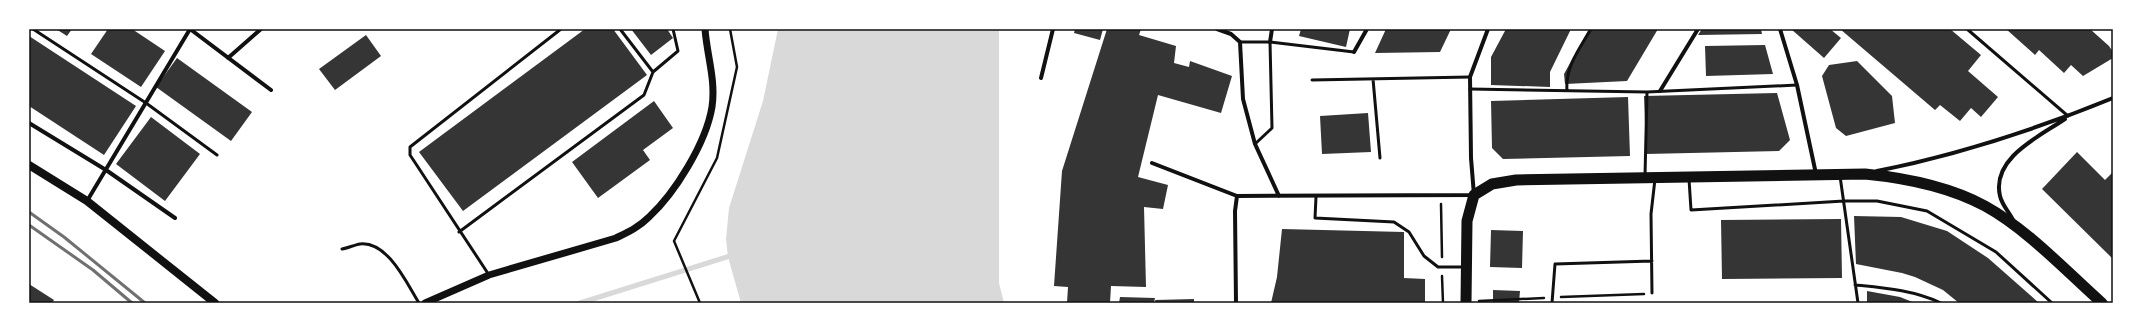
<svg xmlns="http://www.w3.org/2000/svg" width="2142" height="332" font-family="'Exo 2',sans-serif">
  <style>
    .water { fill: #d9d9d9 }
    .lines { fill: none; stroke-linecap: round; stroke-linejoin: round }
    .stream { stroke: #d9d9d9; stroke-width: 5 }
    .building { fill: #353535 }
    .path { stroke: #111; stroke-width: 2.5 }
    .service { stroke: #111; stroke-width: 3 }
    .minor { stroke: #111; stroke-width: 4 }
    .tertiary { stroke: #111; stroke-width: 7 }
    .secondary { stroke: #111; stroke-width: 8 }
    .trunk { stroke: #111; stroke-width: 11 }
    .rail { stroke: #707070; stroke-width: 3 }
    .neatline { fill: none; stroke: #111; stroke-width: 1.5 }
  </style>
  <rect width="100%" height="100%" fill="#fff"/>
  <path class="water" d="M778,29H999V283L1004,303H741L728,257L726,239L729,208L763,101Z"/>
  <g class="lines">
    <path class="stream" d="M580,303L733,255"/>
  </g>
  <path class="building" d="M56,29H72L67,36Z
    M108,29H132L165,51L141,87L91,54Z
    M585,29H613L647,75L463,211L419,152Z
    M631,29H667L673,38L651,55Z
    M1075,29H1103L1100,40L1074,33Z
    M1107,29H1141L1139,35L1176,46L1174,63L1189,67L1190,61L1232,76L1221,113L1158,95L1138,177L1168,185L1163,209L1144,207L1146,287L1111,286L1110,303H1067L1068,287L1054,286L1062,171Z
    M1301,29H1350L1346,47L1299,36Z
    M1386,29H1451L1440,52L1375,53Z
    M1506,29H1571L1550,72V87L1491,85V57Z
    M1589,29H1658L1627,81L1565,84L1564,74Z
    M1702,29H1761L1762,34L1698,35Z
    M1791,29H1830L1841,38L1824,58Z
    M1840,29H1950L1981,55L1968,71L1998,97L1981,117L1971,108L1960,121L1940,105L1935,110Z
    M2006,29H2090L2109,46L2113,52V58L2083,76L2071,65L2064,73L2039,50L2035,55Z
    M366,35L381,56L335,90L319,69Z
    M29,36L136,106L104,155L29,106Z
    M1765,45L1773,74L1706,76L1705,46Z
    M177,58L252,112L231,141L156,87Z
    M1857,61L1892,96L1895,123L1846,136L1836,128L1822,76L1829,65Z
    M1777,93L1790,140L1779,151L1646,154L1644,96Z
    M1628,97L1630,156L1503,159L1492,148L1491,101Z
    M654,101L673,128L643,150L650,160L598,198L572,162Z
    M1368,113L1371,152L1322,154L1320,116Z
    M151,117L200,154L165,201L116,164Z
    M2077,152L2105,180L2113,172V259L2042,189Z
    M1854,216L1901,217L1947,231L1988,258L2039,303H1959L1943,290L1915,277L1902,273L1856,264Z
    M1841,219L1842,278L1722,279L1721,220Z
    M1282,229L1404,232V278L1425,279V303H1271L1277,277Z
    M1491,230L1523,231L1522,268L1490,267Z
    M29,284L54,300L52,303H29Z
    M1493,290L1520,291L1519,303H1493Z
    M1867,291L1900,297L1915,303H1867Z
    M1120,297L1155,298L1154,303H1119Z
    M1194,299V303H1156L1155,300Z"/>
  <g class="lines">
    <path class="path" d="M1441,204L1442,257
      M1442,276L1443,303
      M1561,297L1644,294
      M1479,301L1544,298
      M700,303L674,241L717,158L737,67L730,29"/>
    <path class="service" d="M33,29L146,103L217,155
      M620,29L653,72
      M1967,29L2068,116
      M1240,42H1270L1354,52
      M1373,79L1380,158
      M1312,80L1470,77
      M1470,89L1647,92L1797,85
      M1567,90C1565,67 1580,48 1591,29
      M1255,144L1272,128L1270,42
      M1645,176L1647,92
      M1840,176L1858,303
      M1689,179L1691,210L1844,201H1877L1927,211L1996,252L2052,303
      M1316,197L1315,218L1394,222L1409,232L1424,256L1438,267H1464
      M459,232L644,95L653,72L678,51L673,29
      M342,249C348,248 354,245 360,244C388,241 407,284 419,303
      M489,275L414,161L410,155V147L561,29
      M1855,285C1885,288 1913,290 1941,303
      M1652,293L1651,214L1655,179
      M1552,303L1555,264L1652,261"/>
    <path class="minor" d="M190,29L271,90
      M1217,29L1231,34L1240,42L1243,99L1255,144L1279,196
      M1780,29L1797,85L1816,174
      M1270,42L1272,29
      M1354,52L1367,29
      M228,58L261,29
      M1041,78L1053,29
      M1660,91L1698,29
      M29,123L106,170L175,218
      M1152,163L1237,196L1474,195L1471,158L1470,77L1488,29
      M1877,171C1957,155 2037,129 2113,98
      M87,201L190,29
      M2013,220C2009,212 2002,205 2000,196C1991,158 2040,136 2065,119
      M1236,303L1235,211L1237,196"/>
    <path class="tertiary" d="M425,303L489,275L616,238C628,232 639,227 649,217C675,193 706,143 712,107C716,80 707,56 705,29"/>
    <path class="secondary" d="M29,165L87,201L215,303"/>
    <path class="trunk" d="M1466,303L1467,221L1474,195L1492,184L1516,180L1865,174C1906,178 1948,186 1985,206C2027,229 2066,271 2102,303"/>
    <path class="rail" d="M29,212L64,237L145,303
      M29,225L93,270L132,303"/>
  </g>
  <rect width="2142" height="332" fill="none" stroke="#ffffff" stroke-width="60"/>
  <rect x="30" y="30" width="2082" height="272" class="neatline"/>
</svg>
